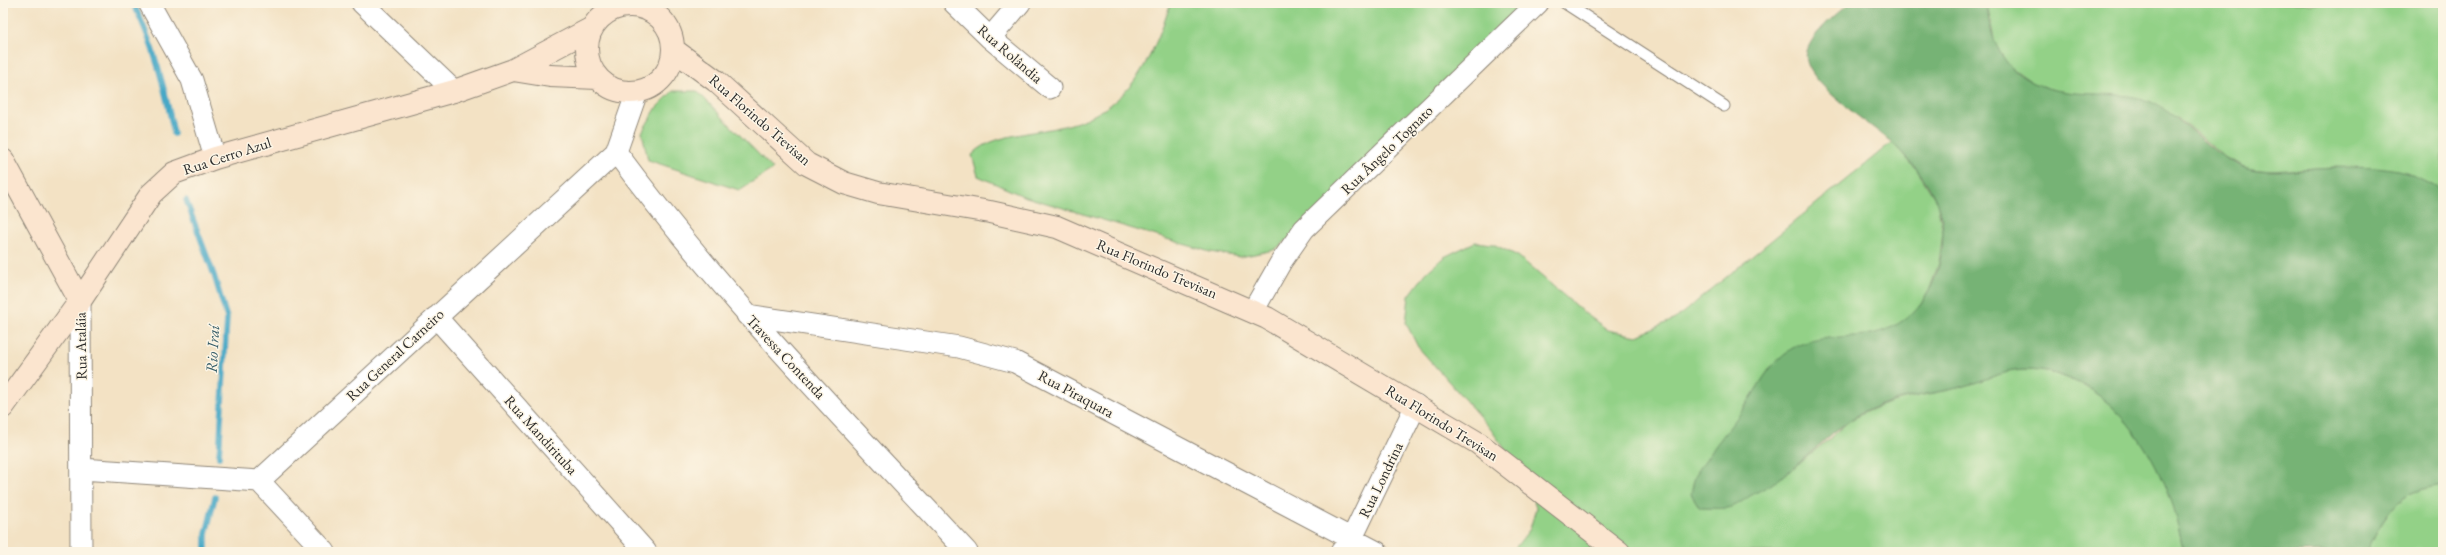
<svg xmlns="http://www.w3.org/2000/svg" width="2446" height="555" font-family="'EB Garamond',serif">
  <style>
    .green { fill: #93d187; stroke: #5f7e59 }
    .forest { fill: #76b374; stroke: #506f50 }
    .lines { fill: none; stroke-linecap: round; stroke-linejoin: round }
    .stream { stroke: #46a8c6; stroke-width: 5.5 }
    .lane-casing { stroke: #8f8678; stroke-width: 13 }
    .street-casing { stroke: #8f8678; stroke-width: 23 }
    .secondary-casing { stroke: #8f8678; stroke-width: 24 }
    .lane { stroke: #fff; stroke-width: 11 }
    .street { stroke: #fff; stroke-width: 21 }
    .secondary { stroke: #fbe5cf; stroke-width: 22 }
    .labels { text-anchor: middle; stroke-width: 3; stroke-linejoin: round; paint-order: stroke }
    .street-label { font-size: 15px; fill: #2b2b2b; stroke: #fcf5e5 }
    .water-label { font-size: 16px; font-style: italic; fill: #365d69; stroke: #fcf5e5 }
  </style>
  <rect width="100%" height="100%" fill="#fcf5e5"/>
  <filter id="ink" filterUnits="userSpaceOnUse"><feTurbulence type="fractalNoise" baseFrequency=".025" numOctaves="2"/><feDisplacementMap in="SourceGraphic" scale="8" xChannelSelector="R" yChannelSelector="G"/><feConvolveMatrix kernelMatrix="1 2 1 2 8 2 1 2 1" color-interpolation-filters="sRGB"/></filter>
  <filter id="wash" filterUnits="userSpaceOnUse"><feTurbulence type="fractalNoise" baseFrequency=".012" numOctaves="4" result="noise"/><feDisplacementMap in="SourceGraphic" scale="16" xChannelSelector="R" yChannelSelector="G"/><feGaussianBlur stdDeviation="0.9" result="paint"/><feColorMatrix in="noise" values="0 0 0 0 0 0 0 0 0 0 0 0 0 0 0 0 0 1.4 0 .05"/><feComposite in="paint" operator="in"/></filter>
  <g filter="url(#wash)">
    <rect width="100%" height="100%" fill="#f3e2c4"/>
    <path class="green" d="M1171,3H1541L1318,218L1274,250L1240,257L1210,252L1023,196L978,176L972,155C986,140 1007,137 1027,133C1049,129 1074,126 1094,115C1139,92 1155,48 1171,3Z
      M1987,3H2443V190L2416,176L2388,170L2333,167L2272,171L2250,169L2226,158L2178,118L2039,87L2009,66L1995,45Z
      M673,91H697L773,169L739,190L648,160L642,132L657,107Z
      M1892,142L1917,170L1937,202L1943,232L1939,263L1929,291L1912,316L1891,329L1772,365L1744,408L1781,478C1798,464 1815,450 1833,436C1840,429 1848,421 1856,417C1888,399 1922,396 1957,388C1980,383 2000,370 2024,370C2116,370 2172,472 2183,552H1512L1530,529L1536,508L1526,478L1489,427L1418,347L1406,323L1409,296L1426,273L1444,257L1475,242L1493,244L1518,256L1583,312L1608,330L1637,336L1675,319Z
      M2443,485V552H2367C2377,529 2390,502 2415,492C2424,488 2434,487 2443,485Z"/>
    <path class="forest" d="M1849,3H1987C1990,55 2015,85 2067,92C2094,96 2125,91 2151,102C2186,118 2214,161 2251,169C2271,173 2293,170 2314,168C2347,167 2385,165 2416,176C2425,180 2434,185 2443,190V485C2434,487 2424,488 2415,492C2390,502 2377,529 2367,552H2183C2172,473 2115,368 2023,370C2000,371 1980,383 1957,388C1922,396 1886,398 1855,417C1829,433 1807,458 1782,477C1773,484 1761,490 1750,496C1744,500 1735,507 1728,508C1719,509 1709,508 1700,508L1691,494L1695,476C1710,451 1728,430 1745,407C1758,387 1770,362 1791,349C1813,336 1840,338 1864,335C1917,329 1943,282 1943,232C1943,198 1916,165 1892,143C1874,125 1798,80 1807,51C1813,32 1835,16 1849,3Z"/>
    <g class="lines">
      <path class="stream" d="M133,3C154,44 165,89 174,134
        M186,200L214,275L227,318L219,457
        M206,552V534L215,497"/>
    </g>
  </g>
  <g filter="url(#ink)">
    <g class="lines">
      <defs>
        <path id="lane" d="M1565,3L1724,106"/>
        <path id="street" d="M149,3L192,80L215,158
          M362,3L454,91
          M954,3L990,38L1050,88
          M990,38L1020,3
          M616,152C722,295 846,422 967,552
          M80,301L81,552
          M1253,311L1281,262L1304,229L1538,3
          M747,315L959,347L1015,362L1377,552
          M436,317L646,552
          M81,469L259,481L616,152L637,92
          M259,481L325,552
          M1341,552L1352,538L1416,405"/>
        <path id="secondary" d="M587 49a43 43 0 1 1 86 0a43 43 0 1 1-86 0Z
          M674,50L716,81L807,164L844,183L878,193L990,212L1057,227L1267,318L1478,443L1619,552
          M513,70L550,76L598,78
          M3,160L80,301
          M3,407L80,301L151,194L174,173L215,158L454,91L513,70L592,28"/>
      </defs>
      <use href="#lane" class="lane-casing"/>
      <use href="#street" class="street-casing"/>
      <use href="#secondary" class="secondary-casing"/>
      <use href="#lane" class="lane"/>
      <use href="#street" class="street"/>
      <use href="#secondary" class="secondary"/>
    </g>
  </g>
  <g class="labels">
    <g class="street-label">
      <text transform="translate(1010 54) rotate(41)" y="5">Rua Rolândia</text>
      <text transform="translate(760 120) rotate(41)" y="5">Rua Florindo Trevisan</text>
      <text transform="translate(1387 150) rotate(-44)" y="5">Rua Ângelo Tognato</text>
      <text transform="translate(227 156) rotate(-18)" y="5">Rua Cerro Azul</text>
      <text transform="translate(1157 269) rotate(23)" y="5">Rua Florindo Trevisan</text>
      <text transform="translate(81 346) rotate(-91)" y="5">Rua Ataláia</text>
      <text transform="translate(395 355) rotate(-43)" y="5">Rua General Carneiro</text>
      <text transform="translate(786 357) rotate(47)" y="5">Travessa Contenda</text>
      <text transform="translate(1076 394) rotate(28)" y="5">Rua Piraquara</text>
      <text transform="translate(1442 423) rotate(32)" y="5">Rua Florindo Trevisan</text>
      <text transform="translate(541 435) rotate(48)" y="5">Rua Mandirituba</text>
      <text transform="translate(1381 480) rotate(-64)" y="5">Rua Londrina</text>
    </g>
    <g class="water-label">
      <text transform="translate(212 349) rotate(-87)" y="6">Rio Iraí</text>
    </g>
  </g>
  <rect width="2446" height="555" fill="none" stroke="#fcf5e5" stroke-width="16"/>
</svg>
